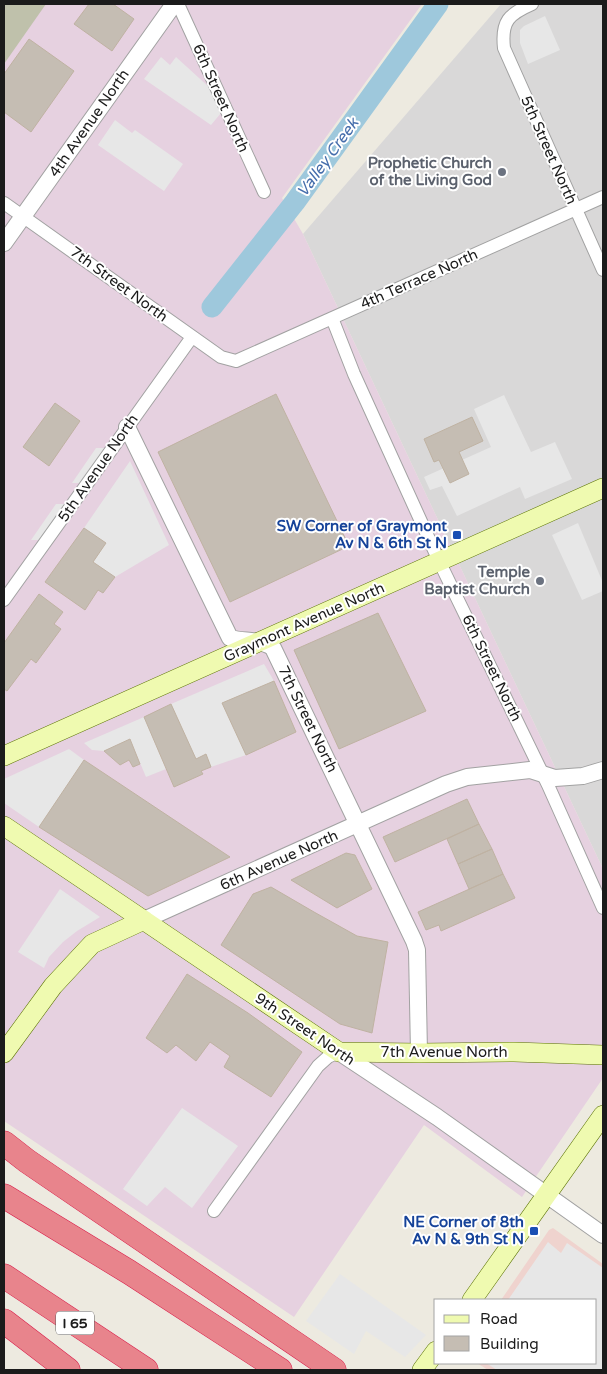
<svg xmlns="http://www.w3.org/2000/svg" width="607" height="1374" font-family="'Varela Round',sans-serif">
  <style>
    .residential { fill: #d9d8d8 }
    .commercial { fill: #efd3ce }
    .industrial { fill: #e6d1e0 }
    .construction { fill: #bfc1ab }
    .parking { fill: #e7e7e7 }
    .lines { fill: none; stroke-linecap: round; stroke-linejoin: round }
    .river { stroke: #9ec8dc; stroke-width: 21 }
    .building { fill: #c5bdb3; stroke: #bfb2a2 }
    .minor-casing { stroke: #a2a2a2; stroke-width: 14 }
    .tertiary-casing { stroke: #a2a2a2; stroke-width: 18 }
    .secondary-casing { stroke: #5a7202; stroke-width: 20 }
    .motorway-casing { stroke: #d91f4b; stroke-width: 25 }
    .minor { stroke: #fff; stroke-width: 12 }
    .tertiary { stroke: #fff; stroke-width: 16 }
    .secondary { stroke: #effab0; stroke-width: 19 }
    .motorway { stroke: #e8848c; stroke-width: 24 }
    .worship-dot { fill: #6b7280; stroke: #fff; stroke-width: 2 }
    .transit-dot { fill: #1a4fb4; stroke: #fff; stroke-width: 2 }
    .labels { text-anchor: middle; stroke-width: 4; stroke-linejoin: round; paint-order: stroke }
    .shield { fill: #fff; stroke: #5f5f5f; stroke-width: 1 }
    .shield-label { font-size: 14px; font-weight: bold; fill: #1b1b1b }
    .street-label { font-size: 15px; fill: #1b1b1b; stroke: #fff }
    .worship-label { font-size: 15px; font-weight: bold; fill: #5b616d; stroke: #fff; text-anchor: end }
    .transit-label { font-size: 15px; font-weight: bold; fill: #164399; stroke: #fff; text-anchor: end }
    .water-label { font-size: 16px; font-style: italic; fill: #466eac; stroke: #fff }
  </style>
  <rect width="100%" height="100%" fill="#edeae0"/>
  <path class="residential" d="M501,4H603V869L303,234Z"/>
  <path class="commercial" d="M553,1228L603,1264V1370H488L477,1363H596V1300H501L549,1230Z"/>
  <path class="industrial" d="M4,4H422L282,198L303,234L603,869V1078L522,1197L424,1125L294,1317L4,1121Z"/>
  <path class="construction" d="M4,4H46L4,64Z"/>
  <path class="parking" d="M545,16L560,50L528,64L520,43V30L524,26Z
    M161,57L170,65L176,57L210,88L221,113L211,125L144,79Z
    M115,120L132,133L135,130L183,164L164,191L98,145Z
    M504,395L531,452L555,442L572,479L525,499L520,487L457,516L442,486L430,490L424,477L491,447L474,409Z
    M96,448H106L81,483H72Z
    M130,461L169,545L115,577L93,562L106,543L84,528Z
    M56,504H65L41,540H31Z
    M578,523L603,583V591L582,600L552,535Z
    M264,664L274,681L222,703L246,755L211,767L206,754L196,759L171,704Z
    M144,717L166,769L146,777L130,739L104,751L92,750L84,743Z
    M69,749L84,760L39,827L4,803V779Z
    M60,889L100,917L77,931L63,942L49,957L44,968L18,952Z
    M182,1108L238,1146L192,1208L165,1187L147,1206L123,1189Z
    M548,1242L561,1253L567,1243L603,1268V1370H540L537,1369L536,1370H497L486,1363H596V1300H508Z
    M340,1274L426,1335L405,1357L366,1331L354,1354L306,1321Z"/>
  <g class="lines">
    <path class="river" d="M212,307L295,202L438,4"/>
  </g>
  <path class="building" d="M89,4H113L134,19L112,51L74,24Z
    M29,39L74,71L31,132L4,112V74Z
    M276,394L349,546L230,602L158,452Z
    M55,403L80,421L49,466L23,447Z
    M472,417L483,441L459,452L469,474L450,483L439,460L434,462L424,439Z
    M84,528L106,543L93,562L115,577L103,593L98,590L85,610L45,582Z
    M39,594L63,612L54,624L61,629L36,663L31,659L7,691L4,689V643Z
    M378,613L426,711L339,749L294,650Z
    M274,681L296,732L246,755L222,703Z
    M171,704L196,759L206,754L211,767L201,771L203,774L174,787L144,717Z
    M130,739L140,764L133,767L129,760L120,765L104,751Z
    M84,760L230,857L148,896L39,827Z
    M467,799L479,824L395,862L383,837Z
    M479,824L492,849L458,864L447,839Z
    M492,849L503,874L469,889L458,864Z
    M346,853L355,855L372,889L337,908L291,880Z
    M503,874L515,898L441,931L439,925L426,930L418,912Z
    M271,887L314,912L357,936L388,942L372,1033L340,1024L221,945L253,894Z
    M187,974L248,1013L302,1052L271,1097L224,1067L230,1056L210,1042L196,1061L176,1045L167,1053L146,1038Z"/>
  <g class="lines">
    <defs>
      <path id="minor" d="M178,4L264,192
        M532,4C509,14 501,21 504,48L603,270
        M4,203L221,357L236,361L603,197
        M332,318L354,374L439,561L548,785L603,908
        M4,600L192,337
        M214,1211L318,1066L328,1057L339,1052"/>
      <path id="tertiary" d="M4,243L174,4
        M127,427L230,638C243,642 263,639 273,648L414,941L417,950L419,1053
        M144,920L446,784L467,777L530,770L555,778L583,776L603,770
        M339,1052L437,1117L603,1235"/>
      <path id="secondary" d="M4,756L603,488
        M4,826L339,1052L419,1053L514,1052L603,1055
        M4,1053L53,986L92,944L144,920
        M472,1300L603,1115
        M422,1370L436,1351"/>
      <path id="motorway" d="M4,1143L27,1161L334,1370
        M4,1196L129,1272L280,1370
        M4,1276L146,1370
        M4,1321L68,1370"/>
    </defs>
    <use href="#minor" class="minor-casing"/>
    <use href="#tertiary" class="tertiary-casing"/>
    <use href="#secondary" class="secondary-casing"/>
    <use href="#motorway" class="motorway-casing"/>
    <use href="#minor" class="minor"/>
    <use href="#tertiary" class="tertiary"/>
    <use href="#secondary" class="secondary"/>
    <use href="#motorway" class="motorway"/>
  </g>
  <g class="worship-dot">
    <circle cx="502" cy="172" r="5"/>
    <circle cx="540" cy="581" r="5"/>
  </g>
  <g class="transit-dot">
    <rect x="452" y="530" width="10" height="10" rx="2.5"/>
    <rect x="529" y="1226" width="10" height="10" rx="2.5"/>
  </g>
  <g class="labels">
    <rect class="shield" x="56" y="1311.5" width="38" height="23" rx="4"/>
    <g class="shield-label">
      <text x="75" y="1328">I 65</text>
    </g>
    <g class="street-label">
      <text transform="translate(221 98) rotate(66)" y="5">6th Street North</text>
      <text transform="translate(89 123) rotate(-55)" y="5">4th Avenue North</text>
      <text transform="translate(549 150) rotate(66)" y="5">5th Street North</text>
      <text transform="translate(419 279) rotate(-24)" y="5">4th Terrace North</text>
      <text transform="translate(119 284) rotate(36)" y="5">7th Street North</text>
      <text transform="translate(98 468) rotate(-55)" y="5">5th Avenue North</text>
      <text transform="translate(304 622) rotate(-24)" y="5">Graymont Avenue North</text>
      <text transform="translate(492 668) rotate(64)" y="5">6th Street North</text>
      <text transform="translate(308 719) rotate(64)" y="5">7th Street North</text>
      <text transform="translate(279 860) rotate(-24)" y="5">6th Avenue North</text>
      <text transform="translate(305 1029) rotate(34)" y="5">9th Street North</text>
      <text x="444" y="1057">7th Avenue North</text>
    </g>
    <g class="worship-label">
      <text x="492" y="168">Prophetic Church<tspan x="492" dy="17">of the Living God</tspan></text>
      <text x="530" y="577">Temple<tspan x="530" dy="17">Baptist Church</tspan></text>
    </g>
    <g class="transit-label">
      <text x="447" y="531">SW Corner of Graymont<tspan x="447" dy="17">Av N &amp; 6th St N</tspan></text>
      <text x="524" y="1227">NE Corner of 8th<tspan x="524" dy="17">Av N &amp; 9th St N</tspan></text>
    </g>
    <g class="water-label">
      <text transform="translate(327 157) rotate(-54)" y="6">Valley Creek</text>
    </g>
  </g>
  <rect width="607" height="1374" fill="none" stroke="#1b1b1b" stroke-width="10"/>
  <rect x="434" y="1299" width="162" height="65" fill="#ffffff" stroke="#a4a4a4"/>
  <rect x="444" y="1315" width="25" height="8" fill="#effab0" stroke="#a4a4a4"/>
  <text x="480" y="1324" font-size="15" fill="#1b1b1b">Road</text>
  <rect x="444" y="1336" width="25" height="15" fill="#c5bdb3" stroke="#a4a4a4"/>
  <text x="480" y="1349" font-size="15" fill="#1b1b1b">Building</text>
</svg>
